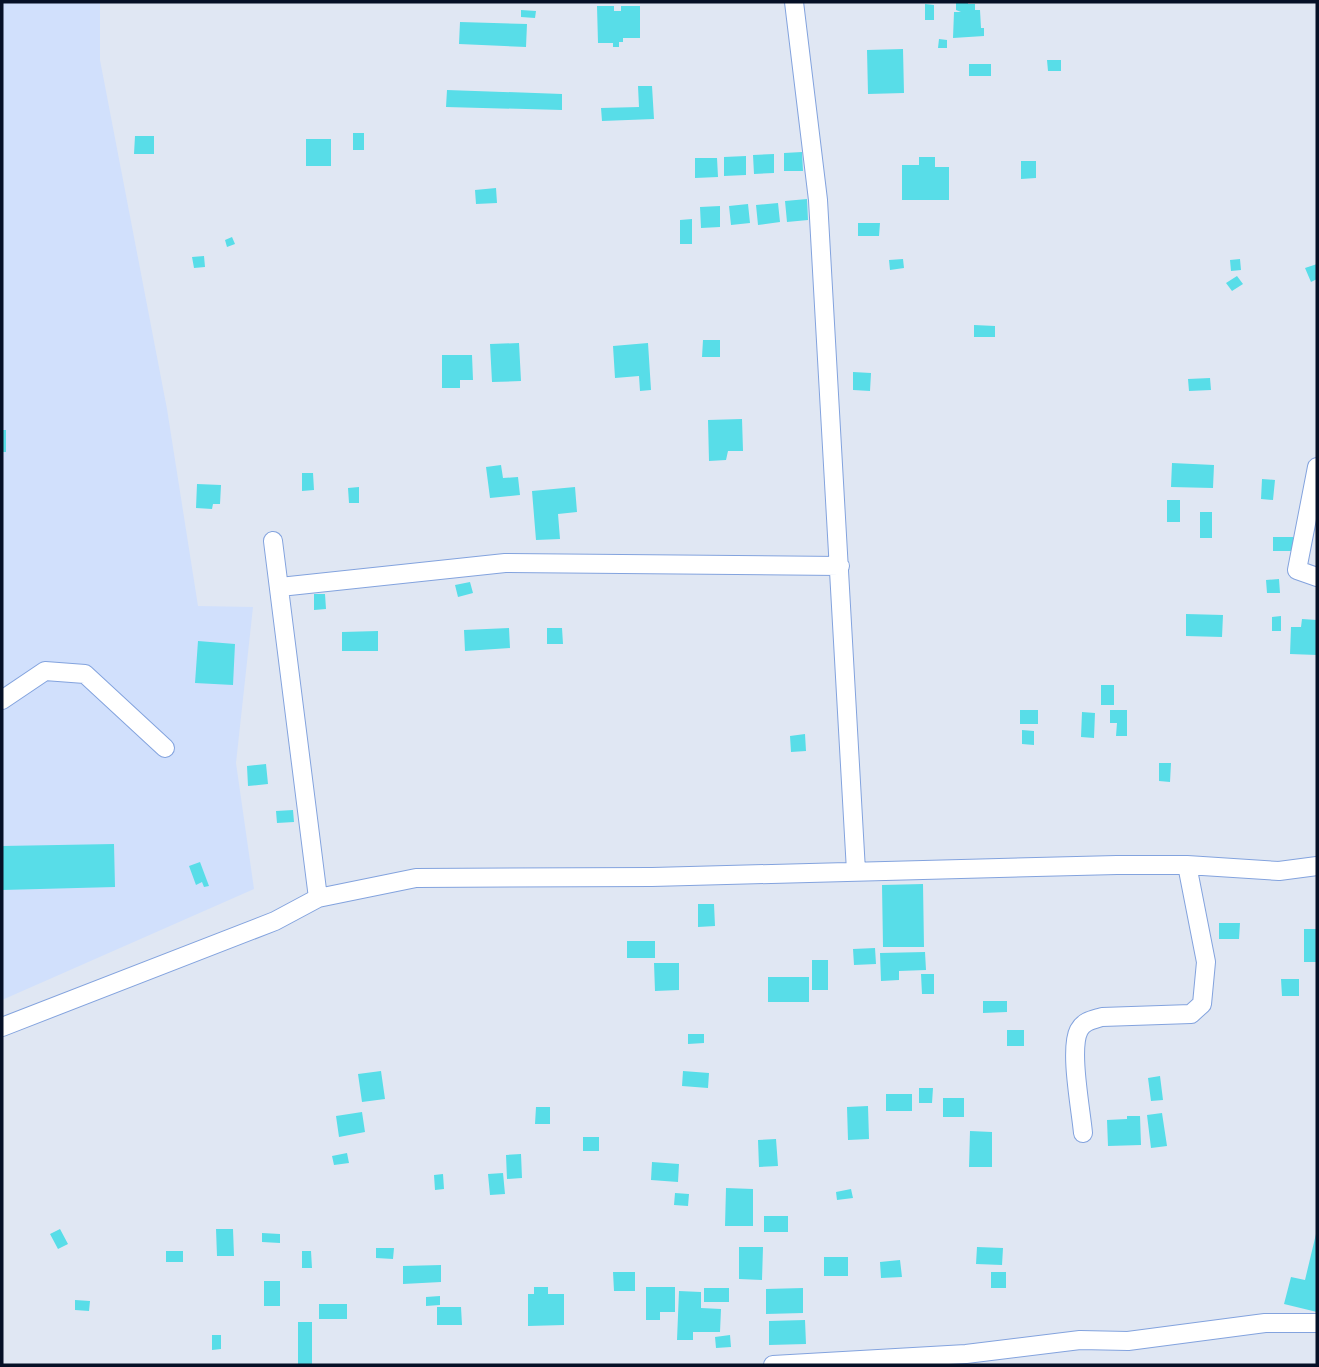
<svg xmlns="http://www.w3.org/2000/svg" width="1319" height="1367" font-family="'Titillium Web',sans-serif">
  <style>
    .built { fill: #d1e0fc }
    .building { fill: #58dde8 }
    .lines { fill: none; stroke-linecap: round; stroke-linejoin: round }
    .minor-casing { stroke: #83a3de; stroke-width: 20 }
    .minor { stroke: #fff; stroke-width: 18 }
  </style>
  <rect width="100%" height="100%" fill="#e0e7f3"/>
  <path class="built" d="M2,2H100V60L167,409L198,606L253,607L236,763L254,889L2,1000Z"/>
  <path class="building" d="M956,2H968V4H975V10H980L981,28H984V36L953,38L954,12H961L956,10Z
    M925,4L934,5V20H925Z
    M597,6H614V11H621V6H640V38H623V42H619V47H613V43H598Z
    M521,10L536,11L535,18L521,17Z
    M460,22L527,24L526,47L459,44Z
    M939,39L947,40V48H938Z
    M903,49L904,93L868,94L867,50Z
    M1047,60H1061V71H1048Z
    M969,64H991V76H969Z
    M638,86H652L654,119L602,121L601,108L639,107Z
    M447,90L562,94V110L446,107Z
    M353,133H364V150H353Z
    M135,136H154V154H134Z
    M306,139H331V166H306Z
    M802,152L803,171H784V153Z
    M774,154V173L754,174L753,155Z
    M746,156V175L724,176V157Z
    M919,157H935V167H949V200H902V165H919Z
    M695,158H717L718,177L695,178Z
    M1021,161H1036V178L1021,179Z
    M496,188L497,203L476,204L475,190Z
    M807,199L808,220L787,222L785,201Z
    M778,203L780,222L758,225L756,205Z
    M748,204L750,223L731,225L729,206Z
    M720,206V227L701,228L700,207Z
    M692,219V244H680V220Z
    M858,223H880L879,236H858Z
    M232,237L235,244L227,247L225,240Z
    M204,256L205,267L194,268L192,257Z
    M903,259L904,268L890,270L889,260Z
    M1240,259L1241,270L1231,271L1230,260Z
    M1317,264V279L1311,282L1305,268Z
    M1237,276L1243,284L1232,291L1226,283Z
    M974,325L995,326V337H974Z
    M703,340H720V357H702Z
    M519,343L521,381L492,382L490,344Z
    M648,343L651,390L640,391L639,376L615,378L613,346Z
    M442,355H472L473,380H460V388H442Z
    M853,372L871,373L870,391L853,390Z
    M1210,378L1211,390L1189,391L1188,379Z
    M742,419L743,451H728L726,460L709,461L708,420Z
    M2,430H6V452H2Z
    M1172,463L1214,465L1213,488L1171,487Z
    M501,465L503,478L518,477L520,495L490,498L486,467Z
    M302,473H313L314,490L302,491Z
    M1262,479L1275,480L1273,500L1261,499Z
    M197,484L221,485L220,504H213L212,509L196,508Z
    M359,487V503H349L348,488Z
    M575,487L577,512L558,514L560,539L536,540L532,491Z
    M1167,500H1180V522H1167Z
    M1200,512H1212V538H1200Z
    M1273,537H1293V551H1273Z
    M1279,579L1280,593H1267L1266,580Z
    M470,582L473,593L458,597L455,585Z
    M314,594H325L326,609L314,610Z
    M1186,614L1223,615L1222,637L1186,636Z
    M1281,616V631H1272V617Z
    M1302,619L1317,620V655L1290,654L1291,627H1301Z
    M509,628L510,648L465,651L464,630Z
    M547,628H562L563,644H547Z
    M378,631V651H342V632Z
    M198,641L235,644L233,685L195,683Z
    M1101,685H1114V705H1101Z
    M1020,710H1038V724H1020Z
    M1110,710H1127V736H1116L1117,723H1110Z
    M1082,712L1095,713L1094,738L1081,737Z
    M1022,730L1034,731V745L1022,744Z
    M805,734L806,751L791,752L790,736Z
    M1159,763H1171L1170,782L1159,781Z
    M266,764L268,784L248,786L247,766Z
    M293,810L294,822L277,823L276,811Z
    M114,844L115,887L2,890V846Z
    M200,862L209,886L204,887L202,882L196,885L189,866Z
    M923,884L924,947H883L882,885Z
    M698,904H714L715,926L698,927Z
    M1219,923H1240L1239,939H1219Z
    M1304,929H1317V962H1304Z
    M627,941H655V958H627Z
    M875,948L876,964L854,965L853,949Z
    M925,952L926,970L899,971V980L881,981L880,953Z
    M812,960H828V990H812Z
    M654,963H679V990L655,991Z
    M921,974H934V994H922Z
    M768,977H809V1002H768Z
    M1281,979H1299V996H1282Z
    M983,1001H1007V1012L983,1013Z
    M1007,1030H1024V1046H1007Z
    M688,1034H704V1043L688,1044Z
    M381,1071L385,1099L362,1102L358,1074Z
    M683,1071L709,1073L708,1088L682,1086Z
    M1160,1076L1163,1100L1151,1101L1148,1078Z
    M919,1088H933L932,1103H919Z
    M886,1094H912V1111H886Z
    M943,1098H964V1117H943Z
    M868,1106L869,1139L848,1140L847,1107Z
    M536,1107H550V1124H535Z
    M362,1112L365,1132L339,1137L336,1116Z
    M1162,1113L1167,1146L1151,1148L1147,1115Z
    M1127,1116H1140L1141,1145L1108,1146L1107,1120L1127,1119Z
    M970,1131L992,1132V1167H969Z
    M583,1137H599V1151H583Z
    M776,1139L778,1166L759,1167L758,1140Z
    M347,1153L349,1163L334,1165L332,1156Z
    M521,1154L522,1178L507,1179L506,1155Z
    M652,1162L679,1164L678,1182L651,1180Z
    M503,1173L505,1194L490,1195L488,1174Z
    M443,1174L444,1189L435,1190L434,1175Z
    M726,1188L753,1189V1226H725Z
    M851,1189L853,1198L837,1200L836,1192Z
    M675,1193L689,1194L688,1206L674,1205Z
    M764,1216H788V1232H764Z
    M60,1229L68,1244L58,1249L50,1234Z
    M216,1229H233L234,1256H217Z
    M262,1233L280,1234V1243L262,1242Z
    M1316,1234H1317V1312L1284,1304L1291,1277L1305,1280Z
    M739,1247H763L762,1280L739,1279Z
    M977,1247L1003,1248L1002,1265L976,1264Z
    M376,1248H394L393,1259L376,1258Z
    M166,1251H183V1262H166Z
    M302,1251H311L312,1268H302Z
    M824,1257H848V1276H824Z
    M900,1260L902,1277L881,1278L880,1262Z
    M441,1265V1282L403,1284V1266Z
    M613,1272H635V1291H614Z
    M991,1272H1006V1288H991Z
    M264,1281H280V1306H264Z
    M534,1287H548V1294H564V1325L528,1326V1294H534Z
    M646,1287H675V1312H660V1320H646Z
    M704,1288H729V1302H704Z
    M803,1288V1313L766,1314V1289Z
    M679,1291L701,1292V1308L721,1309L720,1332H693V1340H677Z
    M440,1296V1305L426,1306V1297Z
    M75,1300L90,1301L89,1311L75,1310Z
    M319,1304H347V1319H319Z
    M437,1307H461L462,1325H437Z
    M805,1320L806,1344L769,1345V1321Z
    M298,1322H312V1365H298Z
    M212,1335H221V1349L212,1350Z
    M730,1335L731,1347L716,1348L715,1337Z"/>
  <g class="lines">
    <defs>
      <path id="minor" d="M794,2L818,200L856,871
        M1317,467L1297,570L1317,577
        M273,541L318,898
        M280,587L505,563L840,566
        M2,700L45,671L85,674L165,748
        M2,1027L275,921L318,898L416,878L652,877L1117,865H1187L1279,871L1317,866
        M1083,1133C1081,1110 1069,1049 1079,1030C1084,1021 1092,1020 1102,1017L1191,1014L1202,1004L1206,962L1187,865
        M773,1365L966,1354L1080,1340L1128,1341L1265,1323H1317"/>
    </defs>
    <use href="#minor" class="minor-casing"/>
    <use href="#minor" class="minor"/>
  </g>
  <rect width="1319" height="1367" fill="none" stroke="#061026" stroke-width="7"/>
</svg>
